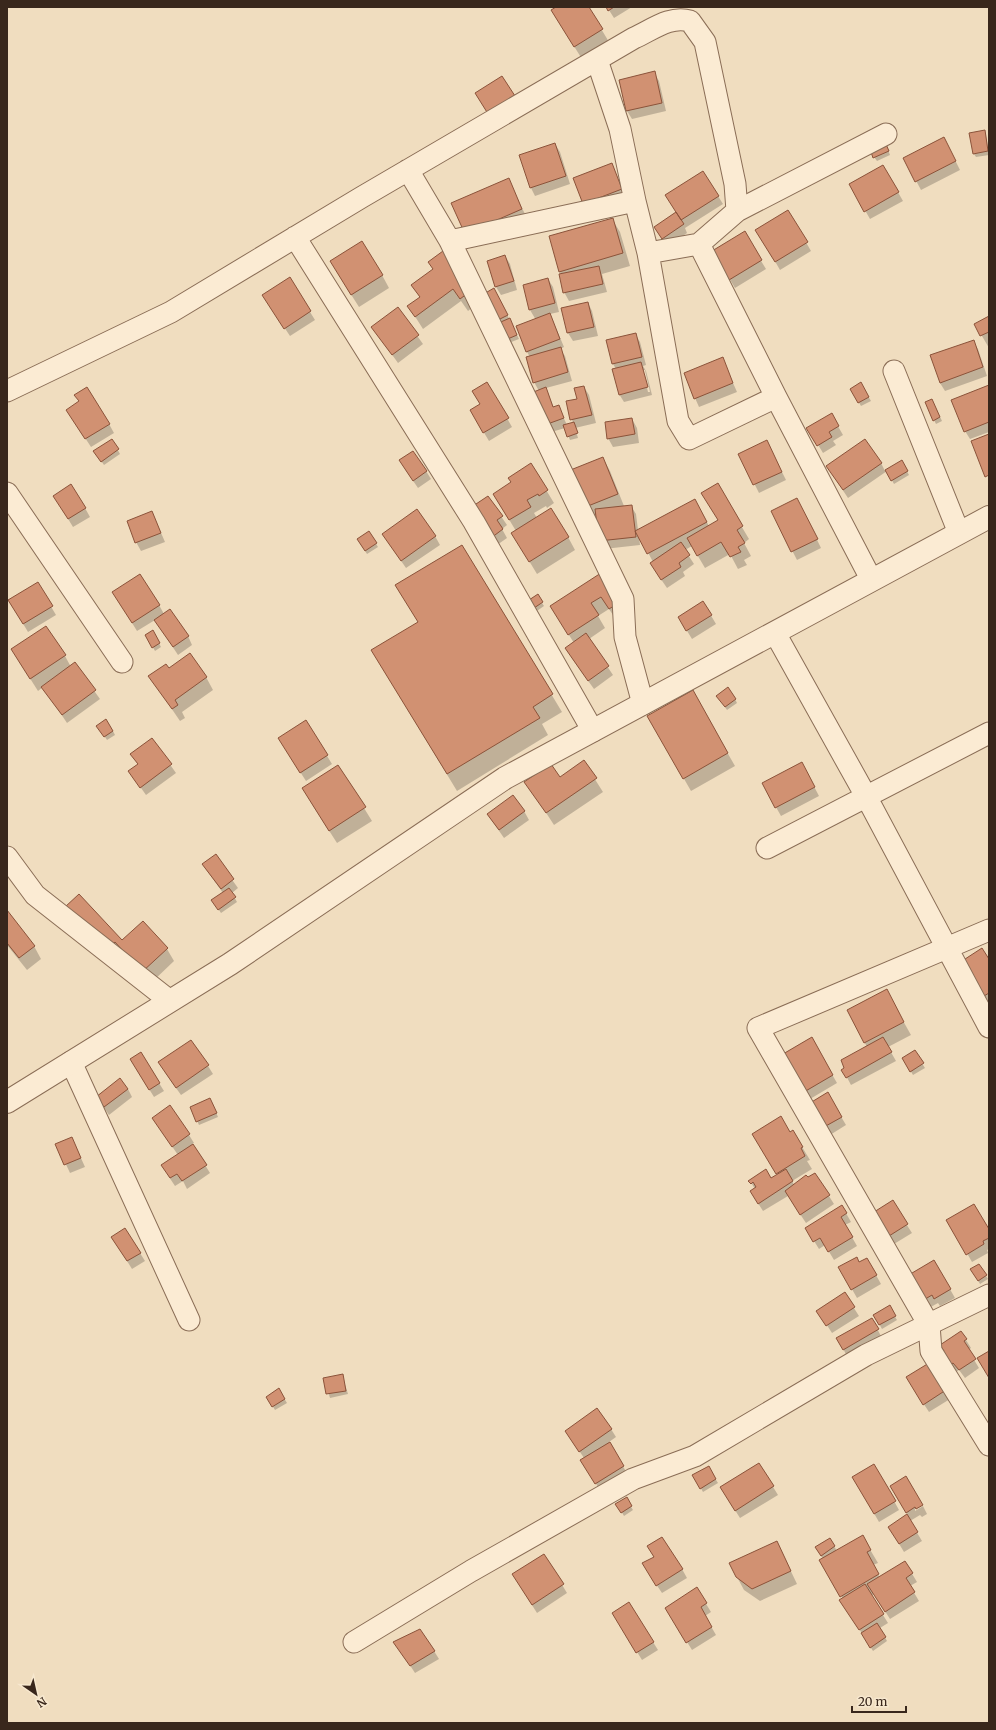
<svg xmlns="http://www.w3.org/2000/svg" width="996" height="1730" font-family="Merriweather,serif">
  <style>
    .shadow { fill: #0003; fill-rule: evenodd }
    .building { fill: #d19172; stroke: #8b533a }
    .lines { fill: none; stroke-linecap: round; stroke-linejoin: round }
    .minor-casing { stroke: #8a6d56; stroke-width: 23 }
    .tertiary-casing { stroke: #8a6d56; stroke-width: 24 }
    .minor { stroke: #fbebd3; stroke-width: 21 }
    .tertiary { stroke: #fbebd3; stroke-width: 22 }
  </style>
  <rect width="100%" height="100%" fill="#f0ddbf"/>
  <path class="shadow" d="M558,7H588L609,42L582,59L552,11Z
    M607,7H632L614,18Z
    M654,73L659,81L666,111L632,119L627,111L620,81Z
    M984,131L986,135L989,155L976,157L974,154Z
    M555,144L560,152L570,184L535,196L531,188Z
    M948,146L960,170L921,190L904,158Z
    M887,147L890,155L877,161L874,157Z
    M612,164L626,198L584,203Z
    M883,166L903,201L870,219L850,184Z
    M508,180L529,222L473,246Z
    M718,196L723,204L685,228L687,233L667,247L660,235L677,213Z
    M788,211L811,251L780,270L757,230Z
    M612,219L620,232L630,266L602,274L607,292L569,301L564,292L560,271Z
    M744,233L766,269L735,288L713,251Z
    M505,256L510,264L517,290L501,295L496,287Z
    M429,262L478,303L468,311L461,301L423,329L409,307L420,298L413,285L434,270Z
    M338,274L382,275L389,288L359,307Z
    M289,278L315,320L290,336L268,303Z
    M548,279L553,287L559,312L550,314L564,347L560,349L565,356L572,381L546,388L554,408L558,406L567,425L573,423L567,402L578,399L584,387L589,395L596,423L575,428L578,438L570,440L565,428L548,433L539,391L534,382L530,357L527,352L536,320L530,310L524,286Z
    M499,298L519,339L506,344L497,325Z
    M588,303L592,311L598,336L573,341L568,333L562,309Z
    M398,309L423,344L398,363L378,335Z
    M989,317V348L975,324Z
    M635,334L640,342L646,365L643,366L646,371L652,395L624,402L619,394L616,369L613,364L608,341ZM643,370H645L650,392H648Z
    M973,341L978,349L987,376L945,391L940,383Z
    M722,358L737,392L699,407L695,398Z
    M487,383L512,427L489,441L471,411L481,405Z
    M861,384L871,401L861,406L851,389Z
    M989,386V432L970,439L965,431Z
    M934,404L942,421L936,424L934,420Z
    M831,414L843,435L833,441L836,445L823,453L808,428Z
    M72,418L109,424L114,433L91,447Z
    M632,419L637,428L639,443L613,447L608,438Z
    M112,440L120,454L104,465L97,455Z
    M767,442L786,480L759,493L740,455Z
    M603,458L610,471L624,506H631L636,514L638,530L702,513L709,526L719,521L717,485L749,539L744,543L751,556L744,560L747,565L738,569L730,554L705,568L692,546L685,550L694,564L683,572L685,576L667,588L656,572L653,562L639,535L640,545L604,549L597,518L591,520L584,508Z
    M902,462L909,475L894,484L887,471L848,498L832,474L881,463L885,471Z
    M531,465L554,503L547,508L546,506L534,513L537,518L568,537L575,550L537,574L520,546L516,531L501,506L512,483Z
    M405,469L426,471L431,479L418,488Z
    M488,497L507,525L502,529L507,538L497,545L476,517Z
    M59,504L85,508L90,517L73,527Z
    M801,507L821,548L797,560L772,511Z
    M152,512L165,542L141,551L136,542Z
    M369,532L378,547L367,554L360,543Z
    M435,536L440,545L406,568L388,542Z
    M462,546L562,712L542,724L548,735L457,791L382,667L419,622Z
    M601,574L619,602L617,621L609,609L598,616L605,628L589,639L613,675L594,689L571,657L574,643L559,619Z
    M37,583L56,615L28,632L9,600Z
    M537,595L544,606L534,613L527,602Z
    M118,600L159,605L164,614L188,636L192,645L178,655L155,620L137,631Z
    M703,602L716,624L692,639L684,626Z
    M153,632L161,647L155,651L146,635Z
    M12,650L65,656L71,667L75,664L100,699L67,723L43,687L38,691Z
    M169,669L206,677L213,690L182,712L185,718L180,721L150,677Z
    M692,691L735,766L691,791L648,716Z
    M735,699L737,703L727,710L720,700Z
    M306,722L332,764L306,781L284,747Z
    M98,726L113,731L115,735L107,740Z
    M152,739L176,773L146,795L129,771L138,765L132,754Z
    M584,762L603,792L554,825L526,782L560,778Z
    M338,766L372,821L337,843L310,801Z
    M806,771L819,796L781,816L763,784Z
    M524,811L529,820L504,838L488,815Z
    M215,856L238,888L232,893L237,902L221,913L215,904L223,893L203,865Z
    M7,912L34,946L41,959L27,970L7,945Z
    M74,919L122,942L167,949L174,961L150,984Z
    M989,961V1003L968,969Z
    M893,1003L911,1035L888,1047L896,1061L851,1085L843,1070L867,1047L848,1011Z
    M811,1038L837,1083L810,1099L784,1054Z
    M914,1051L925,1068L913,1075L903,1058Z
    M208,1066L213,1074L181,1095L164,1071Z
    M136,1068L159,1083L164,1091L154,1097Z
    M128,1089L132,1097L109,1115L97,1097Z
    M827,1093L846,1125L830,1135L811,1103Z
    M212,1103L218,1117L199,1125L191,1107Z
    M158,1126L189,1135L194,1143L192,1144L210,1173L187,1189L183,1181L175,1186L167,1174L178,1155Z
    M793,1132L810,1160L807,1161L812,1169L792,1181L795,1186L815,1174L834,1204L806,1223L788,1196L763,1211L756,1200L755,1189L750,1181L771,1179L778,1175L760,1147Z
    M57,1145L76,1147L85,1167L70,1173Z
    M892,1202L912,1233L894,1244L880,1221Z
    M842,1206L851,1222L845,1225L857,1246L834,1260L825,1245L819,1249L806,1228Z
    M948,1220L989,1231V1249L987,1250L988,1253L972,1262Z
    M117,1245L140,1253L145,1261L132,1269Z
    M867,1259L881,1284L857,1298L840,1268L859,1263Z
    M934,1261L955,1298L940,1306L938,1303L927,1309L908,1276Z
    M979,1265L988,1279L980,1284L972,1270Z
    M845,1294L859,1316L832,1333L823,1319Z
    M889,1307L897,1320L882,1329L874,1315Z
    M872,1319L882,1338L848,1358L838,1339Z
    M961,1332L971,1348L968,1350L979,1368L965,1378L959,1370L952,1375L945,1352Z
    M929,1364L950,1399L929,1412L912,1386Z
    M342,1375L348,1394L330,1398L324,1379Z
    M279,1390L287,1403L275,1410L267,1397Z
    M611,1429L616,1437L609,1442L628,1475L601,1492L582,1460L584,1458L566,1431Z
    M759,1464L778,1495L740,1518L726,1496Z
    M874,1465L899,1510L879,1522L853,1477Z
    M708,1467L718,1483L703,1492L694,1476Z
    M891,1486L922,1505L915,1509V1511L923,1506L927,1514L922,1517L920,1515L910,1521L922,1541L904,1552L889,1527L908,1515Z
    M626,1499L633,1510L624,1516L617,1504Z
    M862,1536L878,1563L873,1565L880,1578L905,1562L917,1582L910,1586L919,1601L890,1619L874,1594L871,1596L888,1623L880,1628L887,1641L873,1651L846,1608L843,1599L821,1560L823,1559L816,1548L830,1539L837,1551Z
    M777,1542L797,1584L760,1601L744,1590L737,1577Z
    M544,1555L567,1593L537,1613L518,1583Z
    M655,1557L682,1569L687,1578L662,1593L648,1572Z
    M697,1589L711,1612L705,1616L716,1635L692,1650L671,1616Z
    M618,1621L653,1642L658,1650L642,1660Z
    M400,1650L434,1651L439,1659L415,1673Z"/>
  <path class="building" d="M556,7H589L603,29L574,47L551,10Z
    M606,7H614L608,11Z
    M655,71L662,103L626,111L619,80Z
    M502,76L517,99L490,117L475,93Z
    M985,130L988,151L973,154L969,133Z
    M944,137L956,161L915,182L903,158Z
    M885,142L889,151L873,158L870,149Z
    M555,143L566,176L530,188L519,155Z
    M612,163L622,189L583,204L573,178Z
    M883,165L899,192L864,212L849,184Z
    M703,171L719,196L681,220L665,195Z
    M509,178L522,209L465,234L451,203Z
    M788,210L808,242L775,262L755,230Z
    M676,212L684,224L662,239L654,227Z
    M613,218L623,253L559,272L549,236Z
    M745,231L762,260L729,280L712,251Z
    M362,241L383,275L351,295L330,261Z
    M443,251L472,290L460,299L453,289L415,317L407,306L420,297L411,285L433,269L428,262Z
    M505,255L514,281L495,287L487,261Z
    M599,266L603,284L563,293L559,274Z
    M290,277L311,311L284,329L262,295Z
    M548,278L555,303L529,310L523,285Z
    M494,288L508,315L496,321L482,295Z
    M588,302L594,327L567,333L561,308Z
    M398,307L419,335L392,355L371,327Z
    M550,313L560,339L526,352L516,326Z
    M989,316V332L980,336L974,324Z
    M510,318L517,335L503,341L496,324Z
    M636,333L642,357L612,364L606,340Z
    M974,340L983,367L940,383L930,355Z
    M561,347L568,372L533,383L526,357Z
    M723,357L733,383L694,399L684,373Z
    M641,362L648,387L619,395L612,369Z
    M487,382L509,418L483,433L470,410L480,404L472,391Z
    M861,382L869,397L858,403L850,389Z
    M989,385V422L964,432L951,400Z
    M584,386L592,415L570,420L566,401L577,399L574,388Z
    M87,387L110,424L85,439L66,410L79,401L74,395Z
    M546,387L553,407L559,405L564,418L542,426L531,393Z
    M932,399L940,417L933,421L925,402Z
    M832,413L839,426L829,432L832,437L817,446L806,428Z
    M632,418L635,434L607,439L605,422Z
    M574,422L578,433L567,437L563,425Z
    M989,434V475L985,477L971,441Z
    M112,439L119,449L101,462L93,451Z
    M865,439L882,463L843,490L826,466Z
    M767,440L782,472L753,485L738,454Z
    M413,451L427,471L413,481L399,460Z
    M603,457L618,494L583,508L568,471Z
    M902,460L908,471L891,481L885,470Z
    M531,463L548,490L539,496L538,494L527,500L531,507L509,520L493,494L511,482L508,478Z
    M718,483L743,526L737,530L745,543L738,547L741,552L730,557L721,542L697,556L687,538L718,520L701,493Z
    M71,484L86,508L68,519L53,496Z
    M488,496L503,516L497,520L503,529L491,538L470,508Z
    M797,498L818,539L791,552L771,511Z
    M695,499L707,522L647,554L635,531Z
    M632,505L636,537L599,541L595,509Z
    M551,508L569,537L529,562L511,533Z
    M417,509L436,536L401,561L382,534Z
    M152,511L161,533L135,543L127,521Z
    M369,531L377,543L365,551L357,539Z
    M681,542L690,555L679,563L681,567L661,580L650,563Z
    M462,545L553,694L533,707L540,718L447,774L371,650L418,622L395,585Z
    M601,573L620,602L609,609L601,597L591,603L599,615L568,635L550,606Z
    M140,574L160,605L132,623L112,592Z
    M38,582L53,606L23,624L8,600Z
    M538,594L543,602L531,610L526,602Z
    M703,601L712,615L686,631L678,617Z
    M170,609L189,636L173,647L154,620Z
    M46,626L66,655L30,679L11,649Z
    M153,630L160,643L152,648L145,635Z
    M586,633L609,666L588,681L565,648Z
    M190,653L207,677L175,700L178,705L172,709L148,676L166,664L169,668Z
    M75,662L96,690L62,715L41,687Z
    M728,687L736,699L725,707L716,696Z
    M693,690L728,753L683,779L647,716Z
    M106,719L113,731L104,737L96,726Z
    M306,720L328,755L300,773L278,738Z
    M152,738L172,764L140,788L128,771L138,764L130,754Z
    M584,760L597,778L546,813L524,782L551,764L560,777Z
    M802,762L815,787L775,808L762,783Z
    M338,765L366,807L329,831L302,788Z
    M513,795L525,811L499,830L487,814Z
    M216,854L234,879L221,889L202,864Z
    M229,888L236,897L218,910L211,900Z
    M79,894L122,940L143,921L168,948L142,972L115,942L106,950L65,907Z
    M7,910L35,946L19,958L7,943Z
    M982,948L989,959V993L984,996L962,961Z
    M887,989L904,1022L864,1043L847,1010Z
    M812,1037L833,1075L804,1092L783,1054Z
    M883,1037L892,1052L846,1078L841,1070L844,1068L841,1060Z
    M191,1040L209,1065L176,1088L158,1062Z
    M915,1050L924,1063L910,1072L902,1058Z
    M141,1052L160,1083L149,1090L130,1059Z
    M120,1078L128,1089L104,1107L96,1097Z
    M828,1092L842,1117L824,1127L810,1103Z
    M210,1098L217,1113L196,1122L190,1107Z
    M170,1105L190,1134L172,1147L152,1118Z
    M781,1116L790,1132L793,1130L803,1147L801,1148L805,1156L776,1174L752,1134Z
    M72,1137L81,1158L64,1165L55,1144Z
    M193,1144L207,1165L182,1181L177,1174L170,1178L161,1165Z
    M766,1169L771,1178L786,1169L793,1181L758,1204L750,1191L756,1187L753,1182L751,1184L748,1181Z
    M815,1173L830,1195L800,1215L785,1191L806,1175L808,1177Z
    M893,1200L908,1224L889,1236L874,1212Z
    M974,1204L989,1229V1238L983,1241L984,1244L966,1255L946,1220Z
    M842,1205L847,1213L841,1217L853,1237L828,1252L820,1238L813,1242L805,1228Z
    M125,1228L141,1253L127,1261L111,1237Z
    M857,1257L859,1262L867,1258L877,1275L851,1290L838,1267Z
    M934,1260L951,1289L934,1299L932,1295L922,1301L907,1276Z
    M979,1264L987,1275L978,1281L970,1269Z
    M845,1292L855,1307L826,1326L816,1311Z
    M890,1305L896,1316L879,1325L873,1315Z
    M872,1318L879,1329L843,1350L836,1338Z
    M961,1331L967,1339L964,1341L976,1359L959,1370L953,1363L947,1367L939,1355L944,1351L940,1345Z
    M989,1351V1378L977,1358Z
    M929,1363L946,1390L923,1405L906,1377Z
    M343,1374L346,1391L326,1394L323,1378Z
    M279,1388L285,1399L272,1407L266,1397Z
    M597,1408L612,1429L579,1452L565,1431Z
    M610,1442L624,1466L595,1484L580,1460Z
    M759,1463L774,1486L735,1511L720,1487Z
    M874,1464L896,1501L874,1514L852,1477Z
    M709,1466L716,1479L700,1489L692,1475Z
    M906,1476L923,1505L916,1509L915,1507L906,1513L890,1486Z
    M627,1497L632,1506L621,1513L615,1504Z
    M907,1514L918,1532L899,1544L888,1527Z
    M863,1535L871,1550L867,1552L879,1574L840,1597L819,1560Z
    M662,1537L683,1569L656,1586L642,1563L654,1557L647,1546Z
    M830,1538L835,1546L821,1556L815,1547Z
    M777,1541L791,1571L752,1589L736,1577L729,1563Z
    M544,1554L564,1584L532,1605L512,1574Z
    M905,1561L913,1573L906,1578L915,1592L885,1612L867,1584Z
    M865,1584L884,1614L859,1630L839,1600Z
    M697,1587L707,1603L701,1607L712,1627L686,1643L665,1608Z
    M629,1602L654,1642L636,1653L612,1613Z
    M877,1623L886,1637L870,1648L861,1633Z
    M420,1629L435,1651L410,1666L393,1642Z"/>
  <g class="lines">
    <defs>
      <path id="minor" d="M597,60L620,129L635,201
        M408,170L450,241L623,599L625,637L643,704
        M737,211L886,134
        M295,237L474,522L593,731
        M699,244L776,397L871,579
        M648,253L678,421L689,439L776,397
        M894,371L959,533
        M7,391L171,312L362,197L634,38C652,30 670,15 690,21L705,42L735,184L737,211L699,244L648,253L635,201L450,241
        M7,493L122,662
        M775,633L867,798L989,1027
        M767,848L989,733
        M7,857L35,895L170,1001
        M989,930L758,1028L929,1325L931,1351L989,1445
        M71,1062L189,1320
        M354,1642L471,1571L633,1479L695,1456L866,1355L989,1295"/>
      <path id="tertiary" d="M7,1102L230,964L505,778L989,517"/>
    </defs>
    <use href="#minor" class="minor-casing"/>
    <use href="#tertiary" class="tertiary-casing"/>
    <use href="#minor" class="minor"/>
    <use href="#tertiary" class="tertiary"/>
  </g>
  <rect width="996" height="1730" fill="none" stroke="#39271c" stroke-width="16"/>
  <g transform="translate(36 1694) rotate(146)" stroke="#f7e8cf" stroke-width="3" paint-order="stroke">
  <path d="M0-3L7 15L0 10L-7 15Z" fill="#39271c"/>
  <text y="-6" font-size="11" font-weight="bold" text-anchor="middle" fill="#39271c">N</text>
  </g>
  <path d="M852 1706v6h54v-6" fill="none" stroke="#39271c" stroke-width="2"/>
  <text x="858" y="1706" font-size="12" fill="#39271c" stroke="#f7e8cf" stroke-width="3" paint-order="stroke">20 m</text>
</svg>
